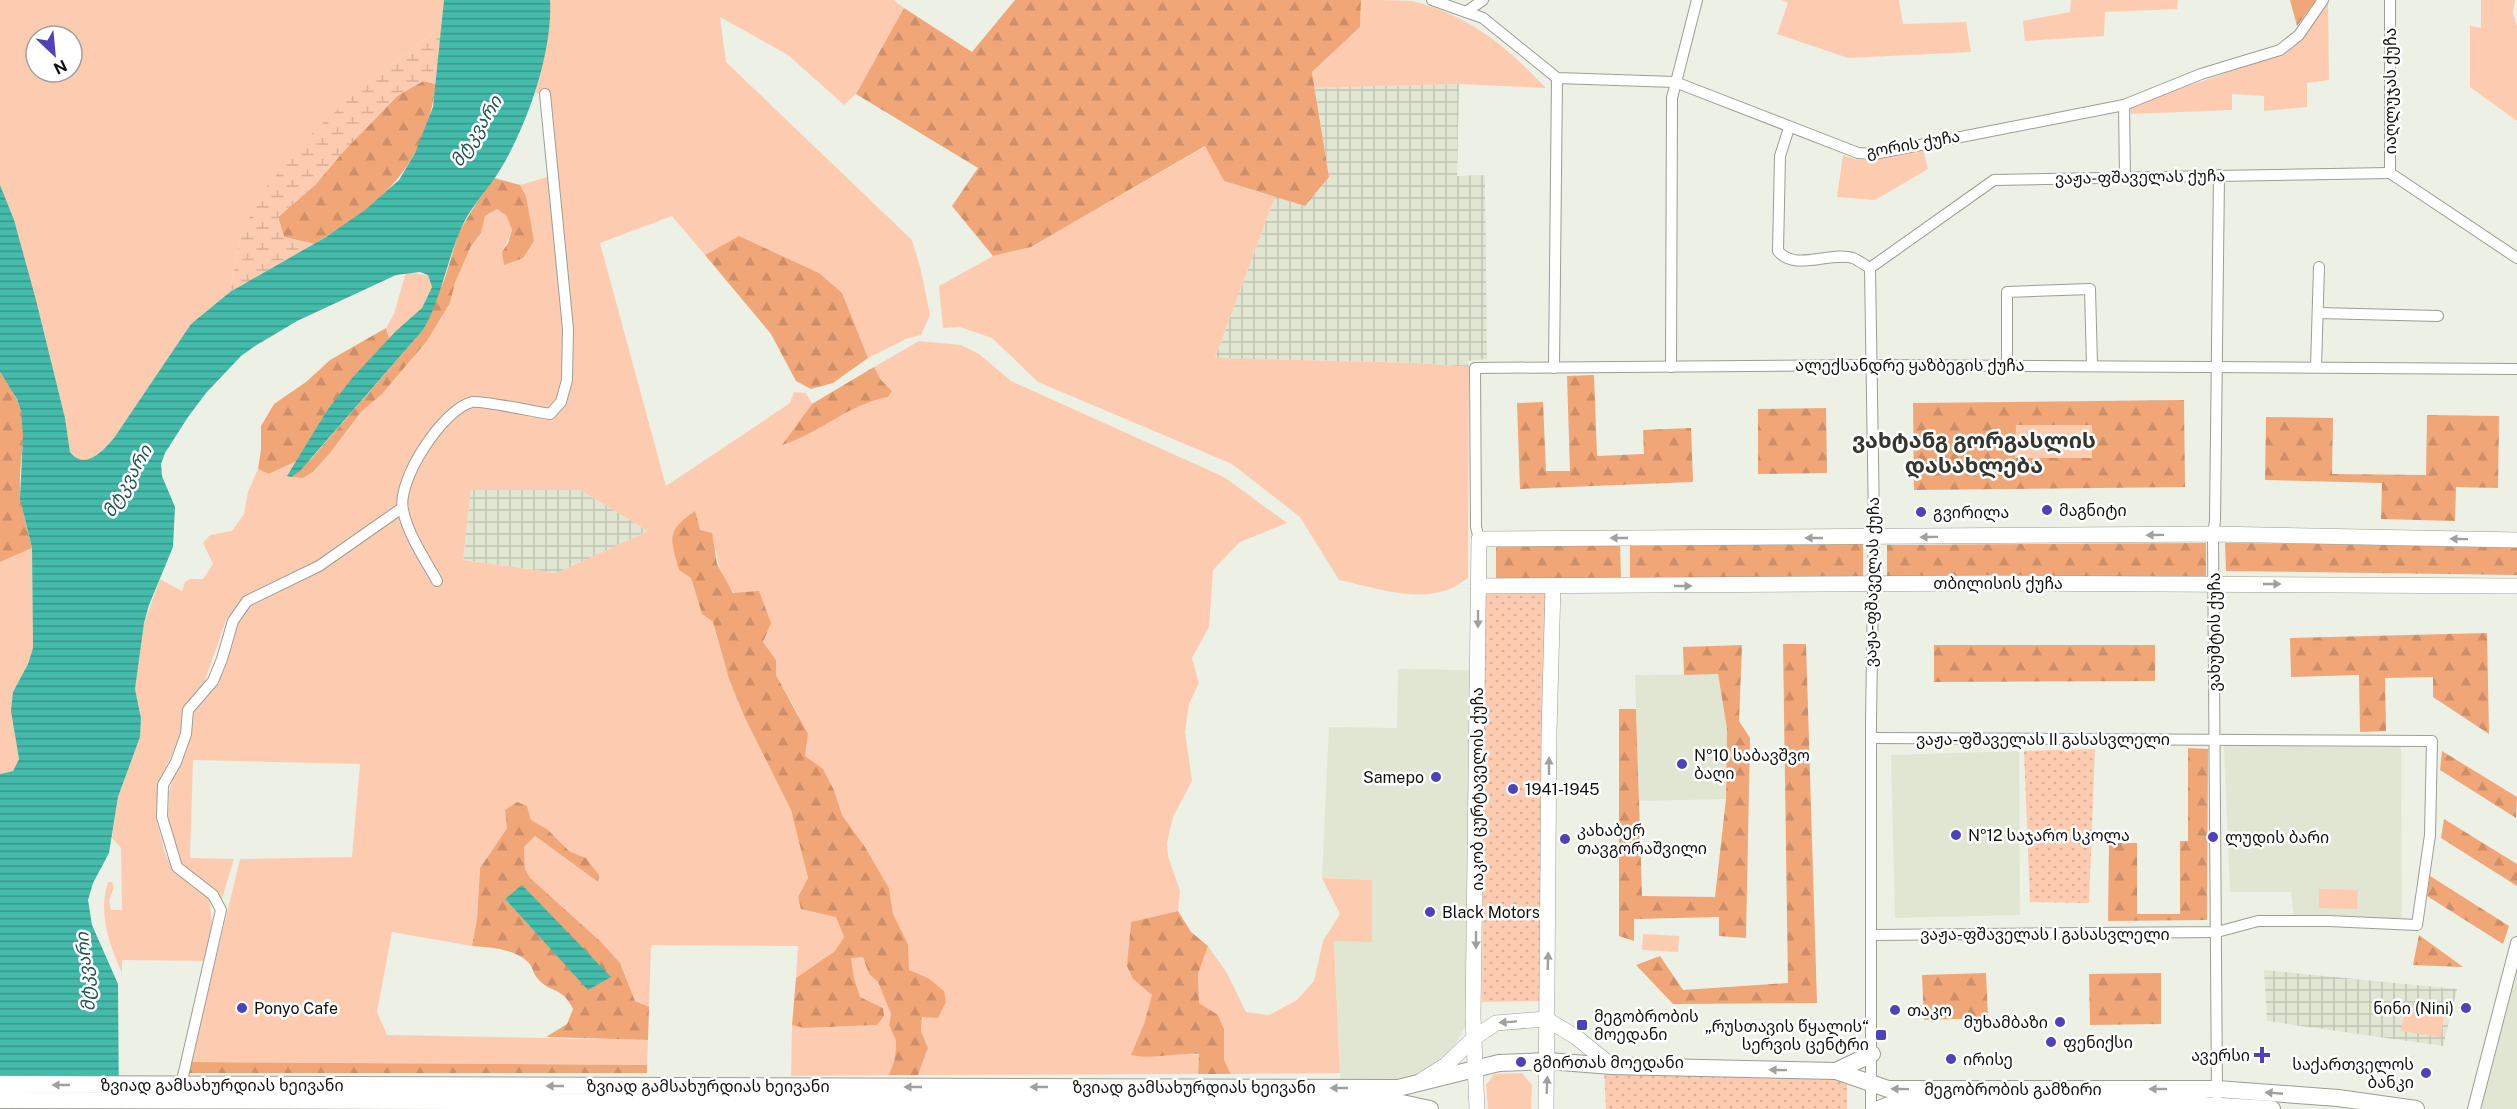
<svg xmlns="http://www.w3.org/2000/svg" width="2517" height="1109" viewBox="0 0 2517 1109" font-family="'Public Sans','Noto Sans Georgian',sans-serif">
  <defs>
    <pattern id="industrial-grid" width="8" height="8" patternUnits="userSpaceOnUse" patternTransform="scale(1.5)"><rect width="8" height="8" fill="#e1e6d3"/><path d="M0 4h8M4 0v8" fill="none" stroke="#c0c4b4"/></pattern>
    <pattern id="forest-firs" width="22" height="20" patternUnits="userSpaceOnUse" patternTransform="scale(1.5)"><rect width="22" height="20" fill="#f1a678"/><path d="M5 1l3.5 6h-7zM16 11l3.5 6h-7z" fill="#ce8e67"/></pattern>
    <pattern id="wetland-marsh" width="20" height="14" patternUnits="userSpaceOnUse" patternTransform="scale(1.5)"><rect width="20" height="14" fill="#fdccb0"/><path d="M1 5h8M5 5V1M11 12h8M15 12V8" fill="none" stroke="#d8ae96"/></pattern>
    <pattern id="park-dots" width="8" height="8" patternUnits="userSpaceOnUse" patternTransform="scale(1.5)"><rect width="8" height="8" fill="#fdccb0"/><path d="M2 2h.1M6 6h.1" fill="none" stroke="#d8ae96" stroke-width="1.8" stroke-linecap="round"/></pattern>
    <pattern id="water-rules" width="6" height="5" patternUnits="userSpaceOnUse" patternTransform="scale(1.5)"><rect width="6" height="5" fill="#44bbab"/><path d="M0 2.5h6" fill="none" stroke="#37978a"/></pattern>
  </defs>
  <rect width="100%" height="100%" fill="#edf0e5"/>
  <g fill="#e1e6d3">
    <polygon points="1398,669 1469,670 1467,1023 1454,1047 1427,1070 1391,1084 1341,1087 1334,940 1372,880 1322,878 1329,727 1397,728"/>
    <polygon points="1718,674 1727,729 1726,799 1639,801 1635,675"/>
    <polygon points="2224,746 2401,747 2402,918 2294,918 2291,892 2230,892"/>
    <polygon points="2019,751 2020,915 1895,918 1891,755"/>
    <polygon points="2517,968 2517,1109 2482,1109 2480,1102"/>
  </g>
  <g fill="url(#industrial-grid)">
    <polygon points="1459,84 1457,176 1485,175 1487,359 1467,361 1469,367 1417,363 1215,358 1275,197 1305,206 1329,177 1315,88"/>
    <polygon points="471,490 580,490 648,531 557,573 463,560"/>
    <polygon points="2264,970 2457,989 2443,1046 2267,1021"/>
  </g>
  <g fill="#fdccb0" fill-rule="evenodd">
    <path d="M0,0h444l-2,26 -78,60 -124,151 -10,55 -39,32 -77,114c-11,13 -29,33 -44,14l-5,-34 -29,-118 -36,-114zM36,36h36v36h-36z"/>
    <path d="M550,0h344l10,8 -48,86 -12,11 -56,-50 -68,-38 6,45 186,178 9,30 9,45 -9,20 -15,4 -38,19 -13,-29 -36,-56 -80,-37 -34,19 -33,-39 -72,27 66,243 124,-83 4,-11 12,1 6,11 -29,41 86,-45 19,-3 4,-6 -11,-11 -7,-13 45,-26 42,4 18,9 32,27 213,96 63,46 -47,19 -27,28 -4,57 -17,31 7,25 -10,21 -4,28 7,49 -19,36 -6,26 1,13 12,35 -2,20 -47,11 -2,18 4,39 20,16 -9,29 18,32 20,-3 17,2 -1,19 -280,1 10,-27 -7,-17 7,-53 -20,-8v-26l-15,-30 -4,-26 -24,-41 -23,-32 -8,-25 -11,-21 -18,-12 -7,-43 -22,-39v-15l-13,-18 8,-19c-29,-22 -51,-35 -55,-74l-25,29 11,36 11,8 16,57 15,37 47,94 17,68 -10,19 38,20 8,20 -9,14 -39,27 2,-32 -147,-1 -2,62 -14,-6 -15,-38 -90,-85 -5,-9 -1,-22 11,-11 63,46 -12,-24 -17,-7 -22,-22 -16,-9 -4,-14 -20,22 -27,40 -3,51 -5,27 -80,-14 -15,80 10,23 261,5 -1,25 -456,-3 49,-203 112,-2 8,-93 -167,-4 -3,98 44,1 -13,43 -16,-20 -26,-17 -11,-40 1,-33 24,-84 30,-36 22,-73 -18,19 -23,65 -18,25 -7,32 -21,44 -2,33 9,36 7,16 37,29 3,24 -7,39 -83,-1v13c-13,-28 -24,-61 -14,-91h4l2,5 -5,14 2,9h11l-1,-62 -9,-10 6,-41 22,-60 1,-19 -6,-29 2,-26 7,-40 16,-44 22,12 3,-9 5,-3h13l10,-15 -10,-21 7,-8 22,-4 12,-17 4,-22 10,-23 12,5 29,-14 -11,14 1,3 14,1 10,-6 17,-19 31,-41 21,-18 45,-53 23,-38 5,-20 16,-37 10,-13 4,-17 12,-7 9,6 6,15 -10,22 27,-36 -3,-20 -6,-11 34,-10 -9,-80 -10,-2 11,-47zM580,490l68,41 -91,42 -94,-13 8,-70z"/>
    <path d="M1361,0c15,0 35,0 51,1 57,14 94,45 134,87l-87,-4 -144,4 -3,-16 48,-45z"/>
    <polygon points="1782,0 1899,0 1903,24 1966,22 1971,52 1848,58 1777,34 1788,3"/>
    <polygon points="2071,0 2178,0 2177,9 2105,12 2104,36 2025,41 2023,21 2070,12"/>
    <path d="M2328,0l1,80 -22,3v24l-43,4v-15l-32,-2v16l-101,4 -1,-8 154,-53c29,-19 26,-30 44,-53z"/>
    <polygon points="2481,0 2515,0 2513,13 2517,26 2517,121 2470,87 2470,26 2481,28"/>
    <path d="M1206,146l18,35 51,16 -60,161 202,5 52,4 -1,211c-6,4 -14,10 -21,12 -34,12 -74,-3 -108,-10l-39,-63 -68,-53 -194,-82 -46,-44 -32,-11 -17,1 -4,-42 54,-30 38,-9z"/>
    <path d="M1923,149l5,20 -53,31 -38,-3 6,-42c23,12 56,-1 80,-6z"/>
    <polygon points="406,272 428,275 432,287 422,308 389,339 386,328 394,314"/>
    <rect x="2015" y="425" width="77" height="33"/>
    <polygon points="32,548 33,648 28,664 13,692 19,759 13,771 0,774 0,562"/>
    <polygon points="1322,878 1372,880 1372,942 1334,941 1340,1073 1231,1074 1224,1060 1224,1028 1218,1015 1199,1003 1198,974 1208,946 1227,973 1246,1012 1269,1015 1297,1000 1314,981 1323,941 1340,914"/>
    <polygon points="2319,889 2358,890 2357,909 2319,908"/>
    <polygon points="1643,934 1679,936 1678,952 1642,950"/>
    <polygon points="851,957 863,957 869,974 878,982 891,1014 889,1025 896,1041 895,1058 889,1075 791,1076 792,1025 804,1028 877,1025 883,1008 860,997 854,978"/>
    <polygon points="2406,1003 2445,1009 2441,1037 2401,1031"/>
    <polygon points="1522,1073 1532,1085 1531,1109 1488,1109 1486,1085 1494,1074"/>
  </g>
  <g fill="url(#forest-firs)" fill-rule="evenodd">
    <polygon points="1015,0 1361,0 1360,27 1312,72 1329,177 1305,206 1224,181 1205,146 1031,247 993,256 952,206 978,168 856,94 904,8 972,52"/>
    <polygon points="2290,0 2316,0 2297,26"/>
    <path d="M423,81l13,3c-11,82 -53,120 -122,160l-30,-7 -6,-20 37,-32 27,-32 55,-57z"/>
    <polygon points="494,178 520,185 526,196 534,241 523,258 504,265 502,252 508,243 512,230 506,215 497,209 485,216 481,233 471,246 455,283 450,303 427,341 382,394 361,412 330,453 313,472 303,478 291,477 312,458 423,330 445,278 459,232 477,202"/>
    <polygon points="739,236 819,273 842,293 868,358 833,383 811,389 796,381 771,334 705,255"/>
    <polygon points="386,328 389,339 328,409 299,460 269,474 258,469 261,450 261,426 274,404 306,382 330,360"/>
    <path d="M874,367l7,13 11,11 -4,6c-39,7 -68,36 -106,48l30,-41z"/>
    <path d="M0,372c5,9 13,18 17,28 13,25 2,56 3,84 0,22 7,43 12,64l-32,14z"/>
    <polygon points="1594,375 1597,456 1644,454 1643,430 1691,428 1693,482 1520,489 1517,403 1543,402 1546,471 1570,471 1567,376"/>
    <path d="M2184,400l1,87 -271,3 -1,-87zM2016,425h76v33h-77z"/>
    <polygon points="1826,408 1827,473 1758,474 1758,409"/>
    <polygon points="2427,415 2499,416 2498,488 2456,487 2455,521 2381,519 2382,483 2265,480 2266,417 2333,418 2332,474 2426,475"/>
    <path d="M695,511l5,19 12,3 5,31 16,29 26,-2 12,32 -8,19 13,18v15l32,59 -3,22 18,13 11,21 8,25 23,32 24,41 4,26 15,30 1,26 19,8 16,13 2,11 -8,16 -16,-1 -1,14 7,17 -10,27h-29l6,-17 1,-17 -7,-16 2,-11 -13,-32 -9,-8 -6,-17 -12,1 3,20 6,19 23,11 1,8 -7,9 -73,3 -12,-3 4,-47 39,-27 9,-14 -8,-20 -35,-8 -3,-12 10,-19 -17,-68 -47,-94 -15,-37 -16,-57 -11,-8 -11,-36 -12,-8c-9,-32 -13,-39 16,-59z"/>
    <polygon points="1620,543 1621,580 1496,582 1496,545"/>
    <polygon points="2206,543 2206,576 1887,577 1887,545"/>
    <polygon points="2225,543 2517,545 2517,575 2226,571"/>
    <polygon points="1863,544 1863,578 1630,579 1630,545"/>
    <polygon points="2487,633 2489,734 2433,697 2433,677 2385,678 2386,731 2360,732 2359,675 2291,677 2290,638"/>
    <polygon points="1783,644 1806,644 1817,1003 1673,1004 1636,965 1660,956 1683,990 1788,983"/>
    <polygon points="1742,645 1739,721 1750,738 1746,938 1719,936 1719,917 1634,919 1634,941 1619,936 1619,709 1636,709 1642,896 1715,897 1726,799 1727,729 1718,674 1684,675 1683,647"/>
    <polygon points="1934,645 2155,645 2155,681 1934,682"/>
    <polygon points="2188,748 2208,749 2207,920 2108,921 2109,843 2137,843 2137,914 2180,914 2180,841 2188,841"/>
    <polygon points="2442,751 2517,797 2516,818 2440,770"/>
    <path d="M517,802l10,4 4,14 16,9 22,22 17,7 13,17 -1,7 -63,-46 -11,11 1,22 5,9 71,64 19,21 15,38 14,6 -1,33 -102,-3 21,-13 6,-15c-12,-24 -22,-15 -35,-30 -4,-4 -5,-11 -9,-16 -16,-15 -36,-15 -57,-17l5,-27 3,-51 27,-40 -2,-18zM505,899l105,78 -22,12z"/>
    <polygon points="2444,819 2517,864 2517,886 2441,838"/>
    <polygon points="2430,876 2509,926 2503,944 2427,896"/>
    <path d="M1178,911l13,21 17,14 -10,28 1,29 19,12 6,14v31l7,14h-33l1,-20c-23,-2 -45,6 -68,1l13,-31 8,-29 -19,-16 -6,-13 4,-44z"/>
    <polygon points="2419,935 2463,967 2413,965"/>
    <polygon points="1986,973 1988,1018 1924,1020 1922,975"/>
    <polygon points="2161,973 2161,1024 2090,1025 2089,974"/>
    <polygon points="191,1062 647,1065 647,1073 189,1073"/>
  </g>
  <polygon fill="url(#wetland-marsh)" points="442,26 436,84 423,81 397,96 342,153 315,185 278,217 284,237 314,244 230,292 240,237 261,193 316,129 364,86"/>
  <g fill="url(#park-dots)">
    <polygon points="1485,593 1546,593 1545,1001 1482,1002"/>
    <polygon points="2095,749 2089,903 2030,902 2024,751"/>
    <polygon points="1604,1068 1847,1075 1847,1109 1606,1109"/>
  </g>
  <g fill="url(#water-rules)">
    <path d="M444,0h106c3,52 -23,126 -50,170 -13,21 -31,38 -40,61 -14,33 -19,68 -37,99l-123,141 -9,6 -4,-1 41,-67 25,-32 43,-46 26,-23 10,-21 -4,-12 -8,-3 -24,3 -99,46 -42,25 -14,10 -35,37 -18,24 -23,36 -4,11 1,12 13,31 -2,40 -24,58 -5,18 -9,66 6,29 -1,19 -22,60 -9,56 -16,30 -5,17 4,25 26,59 1,125h-119v-335l13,-3 6,-12 -8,-48 2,-19 15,-28 5,-16 -1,-100 -12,-49 3,-64 -2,-24 -4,-12 -17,-27v-187l14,35 22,80 29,118 5,34c15,19 33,-1 44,-14l77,-114 39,-32 96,-55 39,-27 34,-30 16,-27 18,-46z"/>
    <polygon points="522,885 611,977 588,990 505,899"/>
  </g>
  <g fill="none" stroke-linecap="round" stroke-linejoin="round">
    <defs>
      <g id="minor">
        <polyline points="1432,0 1483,18 1557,78 1675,82 1858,153 1874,154 2124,105 2201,74 2280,50 2299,35 2323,0"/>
        <polyline points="2390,0 2390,173 2517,258"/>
        <polyline points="1466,12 1483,0"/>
        <polyline points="2124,105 2125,177"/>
        <path d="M1789,128l-9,28 -2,95c17,21 53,0 75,7 5,2 12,7 17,10"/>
        <polyline points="2318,313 2438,316"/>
        <polyline points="2007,365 2007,292 2090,289 2092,365"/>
        <polyline points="1671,367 1672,98 1697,0"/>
        <polyline points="2316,367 2319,267"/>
        <polyline points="1554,368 1557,78"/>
        <polyline points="1479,539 1476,527 1475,368 1873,365 2517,369"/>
        <path d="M437,581c-12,-22 -29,-46 -34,-71 -7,-29 40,-101 69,-108 9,-2 64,10 78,12l11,-12 6,-22 1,-51 -23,-235"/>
        <polyline points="1871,738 2432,741 2430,835 2417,925 2328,921 2258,921 2217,932 1872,935"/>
        <polyline points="181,1085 221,910 213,895 177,867 162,817 163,785 176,762 186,734 188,710 213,681 222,659 233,621 247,601 319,566 402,508"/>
        <polyline points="2217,1095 2213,534 2215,521 2219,175"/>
        <polyline points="1871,1109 1871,721 1874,523 1870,268 1994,180 2390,173"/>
      </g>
      <polyline id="tertiary" points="2474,1109 2517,943"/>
      <g id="secondary">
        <polyline points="1478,586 1989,583 2517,586"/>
        <polyline points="1422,1080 1446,1065 1474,1038 1496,1023 1546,1019 1576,1037 1612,1066"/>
        <polyline points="1477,1109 1473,1017 1479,539 2213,534 2517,540"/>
        <polyline points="1546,1109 1549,732 1553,586"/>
      </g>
      <g id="primary">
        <polyline points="1836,1071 1872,1054"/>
        <polyline points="0,1084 1398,1088 1499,1063 1548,1061 1612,1066 1836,1071 1888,1089 2217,1089 2338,1098 2416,1109"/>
        <polyline points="0,1100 1402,1103 1430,1109"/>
        <polyline points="1879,1109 1889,1105 2203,1105 2272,1109"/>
      </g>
    </defs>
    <use href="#minor" stroke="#9c9e94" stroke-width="12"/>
    <use href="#tertiary" stroke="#9c9e94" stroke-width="14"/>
    <use href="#secondary" stroke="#9c9e94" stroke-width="16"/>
    <use href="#primary" stroke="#9c9e94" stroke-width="18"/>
    <use href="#minor" stroke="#fff" stroke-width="10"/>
    <use href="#tertiary" stroke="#fff" stroke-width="12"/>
    <use href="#secondary" stroke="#fff" stroke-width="15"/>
    <use href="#primary" stroke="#fff" stroke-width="16"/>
  </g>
  <defs><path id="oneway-solid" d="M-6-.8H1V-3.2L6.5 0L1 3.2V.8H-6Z" transform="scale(1.5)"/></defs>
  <g fill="#a0a09f">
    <use href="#oneway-solid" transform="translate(2155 535) rotate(179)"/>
    <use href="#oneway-solid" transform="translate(1929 537) rotate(179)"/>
    <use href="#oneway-solid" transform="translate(1619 538) rotate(180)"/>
    <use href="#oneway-solid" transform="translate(1814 538) rotate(180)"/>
    <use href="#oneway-solid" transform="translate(2459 539) rotate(-179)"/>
    <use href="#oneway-solid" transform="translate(2272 584)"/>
    <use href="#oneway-solid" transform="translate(1683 586)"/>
    <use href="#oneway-solid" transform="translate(1478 619) rotate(90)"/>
    <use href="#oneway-solid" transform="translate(1549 766) rotate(-90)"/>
    <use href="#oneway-solid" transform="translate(1476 940) rotate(90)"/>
    <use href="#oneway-solid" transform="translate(1548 961) rotate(-88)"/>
    <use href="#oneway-solid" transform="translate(1508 1022) rotate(176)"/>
    <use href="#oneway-solid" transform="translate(1778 1070) rotate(-179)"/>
    <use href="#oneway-solid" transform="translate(61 1085) rotate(-180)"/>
    <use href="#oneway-solid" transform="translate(1547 1085) rotate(-88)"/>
    <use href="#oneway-solid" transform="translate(555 1086) rotate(-180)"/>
    <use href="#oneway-solid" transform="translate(913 1087) rotate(-180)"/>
    <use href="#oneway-solid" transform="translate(1039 1087) rotate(-180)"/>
    <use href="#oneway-solid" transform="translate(1339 1088) rotate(-180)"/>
    <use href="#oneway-solid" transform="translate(1900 1089) rotate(-179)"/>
    <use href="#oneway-solid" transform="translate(2158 1089) rotate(180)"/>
    <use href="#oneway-solid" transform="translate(2274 1093) rotate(-175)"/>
  </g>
  <g fill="#4d42b9" stroke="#fff" stroke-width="2">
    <circle cx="2047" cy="510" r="6"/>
    <circle cx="1921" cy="512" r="6"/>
    <circle cx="1682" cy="764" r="6"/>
    <circle cx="1436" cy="777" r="6"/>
    <circle cx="1513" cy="789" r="6"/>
    <circle cx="1956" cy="835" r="6"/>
    <circle cx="2213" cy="837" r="6"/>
    <circle cx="1565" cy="839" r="6"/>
    <circle cx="1430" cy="912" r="6"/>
    <circle cx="242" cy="1008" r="6"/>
    <circle cx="2466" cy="1008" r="6"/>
    <circle cx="1895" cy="1010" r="6"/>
    <circle cx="2060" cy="1022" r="6"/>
    <rect x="1576" y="1019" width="12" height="12" rx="3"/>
    <rect x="1875" y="1029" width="12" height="12" rx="3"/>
    <circle cx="2051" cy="1042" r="6"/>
    <path d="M2259 1046h6v6h6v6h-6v6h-6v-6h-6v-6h6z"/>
    <circle cx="1951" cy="1059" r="6"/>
    <circle cx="1521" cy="1062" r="6"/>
    <circle cx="2426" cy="1073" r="6"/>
  </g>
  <g text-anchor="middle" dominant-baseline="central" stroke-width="5" stroke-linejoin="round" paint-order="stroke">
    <g font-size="16" fill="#11120f" stroke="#fff">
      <text transform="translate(2390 91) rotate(-90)">იაღლუჯას ქუჩა</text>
      <text transform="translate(1913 144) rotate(-10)">გორის ქუჩა</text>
      <text transform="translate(2140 177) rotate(-1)">ვაჟა-ფშაველას ქუჩა</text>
      <text x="1910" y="365">ალექსანდრე ყაზბეგის ქუჩა</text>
      <text transform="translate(1872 582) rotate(-89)">ვაჟა-ფშაველას ქუჩა</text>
      <text x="1998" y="583">თბილისის ქუჩა</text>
      <text transform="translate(2214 632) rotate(-90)">ვახუშტის ქუჩა</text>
      <text x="2043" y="739">ვაჟა-ფშაველას II გასასვლელი</text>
      <text transform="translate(1477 789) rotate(-90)">იაკობ ცურტაველის ქუჩა</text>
      <text x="2045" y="934">ვაჟა-ფშაველას I გასასვლელი</text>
      <text x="222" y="1085">ზვიად გამსახურდიას ხეივანი</text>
      <text x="708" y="1086">ზვიად გამსახურდიას ხეივანი</text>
      <text x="1194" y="1087">ზვიად გამსახურდიას ხეივანი</text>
      <text x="2013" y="1089">მეგობრობის გამზირი</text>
    </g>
    <g font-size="16" fill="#11120f" stroke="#fff" text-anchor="start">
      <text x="2059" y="510">მაგნიტი</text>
      <text x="1933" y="512">გვირილა</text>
      <text x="1694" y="755">№10 საბავშვო<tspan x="1694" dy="18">ბაღი</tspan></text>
      <text x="1424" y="777" text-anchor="end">Samepo</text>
      <text x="1525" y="789">1941-1945</text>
      <text x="1577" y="830">კახაბერ<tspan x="1577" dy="18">თავგორაშვილი</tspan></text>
      <text x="1968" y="835">№12 საჯარო სკოლა</text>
      <text x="2225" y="837">ლუდის ბარი</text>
      <text x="1442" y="912">Black Motors</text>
      <text x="254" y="1008">Ponyo Cafe</text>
      <text x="2454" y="1008" text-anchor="end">ნინი (Nini)</text>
      <text x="1907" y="1010">თაკო</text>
      <text x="1594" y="1016">მეგობრობის<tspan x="1594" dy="18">მოედანი</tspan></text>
      <text x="2048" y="1022" text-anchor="end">მუხამბაზი</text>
      <text x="1869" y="1026" text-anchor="end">„რუსთავის წყალის“<tspan x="1869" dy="18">სერვის ცენტრი</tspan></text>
      <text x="2063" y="1042">ფენიქსი</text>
      <text x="2250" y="1055" text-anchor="end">ავერსი</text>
      <text x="1963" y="1059">ირისე</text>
      <text x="1533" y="1062">გმირთას მოედანი</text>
      <text x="2414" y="1064" text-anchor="end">საქართველოს<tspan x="2414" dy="18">ბანკი</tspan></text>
    </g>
    <g font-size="18" font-style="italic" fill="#23554e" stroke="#fff">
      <text transform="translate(476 131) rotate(-58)">მტკვარი</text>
      <text transform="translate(127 481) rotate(-60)">მტკვარი</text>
      <text transform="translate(85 972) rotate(-95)">მტკვარი</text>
    </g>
    <g font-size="22" font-weight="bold" fill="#35372e" stroke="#fff">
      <text x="1974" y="440">ვახტანგ გორგასლის<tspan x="1974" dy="25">დასახლება</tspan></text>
    </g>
  </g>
  <g transform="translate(54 54) rotate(154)"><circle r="28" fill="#ffffff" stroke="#a0a09f" stroke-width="1.5"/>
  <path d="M0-4.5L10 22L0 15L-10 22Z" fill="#4d42b9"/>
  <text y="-9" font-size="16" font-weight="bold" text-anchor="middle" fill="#11120f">N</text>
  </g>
</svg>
